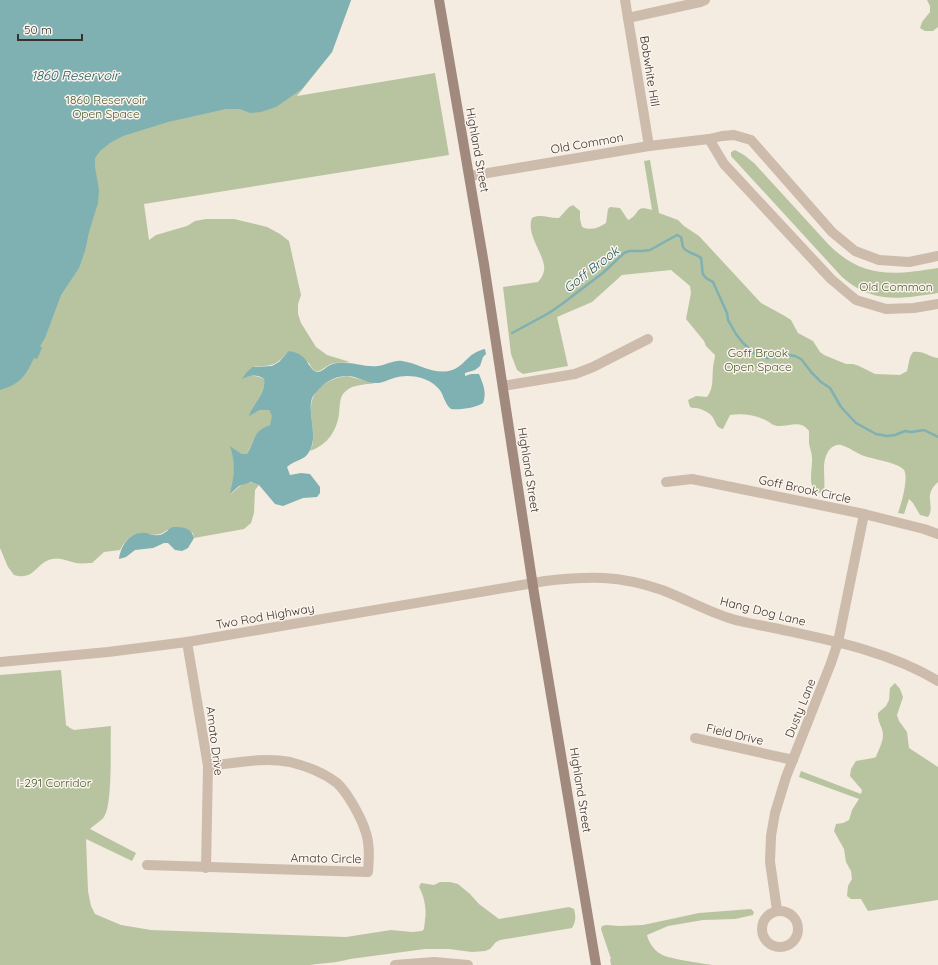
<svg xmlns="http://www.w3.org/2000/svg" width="938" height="965" viewBox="0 0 938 965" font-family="Quicksand,sans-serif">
  <rect width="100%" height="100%" fill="#f4ebe1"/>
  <g fill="#b8c4a0">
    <path d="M0,0h351l-19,52 -35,44 138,-23 14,82 -305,49 5,36 7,-5 31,-9 8,-5 11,-2h28l33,8 13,7 9,7 12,54 -3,9v10l3,9 15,24 11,8 23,7c-6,1 -13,0 -19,2 -10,4 -14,15 -22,-1l-24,-8c-11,13 -17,10 -33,12l-9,11c8,-3 13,-3 21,1 2,15 -10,23 -14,36l10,-5h9l4,6c-4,16 -8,10 -17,19 -2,3 -6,14 -9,19h-5l-11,-7c5,19 3,28 0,47 10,-9 15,-15 28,-9l-4,5 -1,23 -3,10 -7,6 -50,9 -1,-5 -26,-3c-16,14 -30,-11 -47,20l-16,2 -12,11c-5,0 -11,1 -16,0 -8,-2 -16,-6 -24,-4 -17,4 -17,22 -38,16l-6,-8 -8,-19z"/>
    <polygon points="927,0 938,0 938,27 933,31 925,31 920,28 922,22 930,12 930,6"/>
    <path d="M735,150l9,5 10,8 75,82c35,34 64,30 109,23v25c-38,6 -65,11 -96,-16l-111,-121v-4z"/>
    <path d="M650,160l9,53 19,7 6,6 15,10 62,67 22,12 8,5 7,13 15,8 7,11 4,3 22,9h7l6,2 16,8 25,1 7,-4 3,-14 3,-5c10,-2 16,5 25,6v124c-16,14 -2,23 -10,35l-8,-2 -7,-12 -4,-4 -5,15 -6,-1c3,-9 11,-35 6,-43 -5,-7 -31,-11 -40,-14 -8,-3 -15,-9 -23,-11 -4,-1 -8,1 -11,4 -10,12 -4,28 -6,42l-2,2c-17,0 -9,-25 -10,-35 0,-5 -2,-9 -3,-15 0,-4 0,-8 0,-12 -9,-12 -20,-4 -32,-5 -4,-1 -5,-2 -8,-4 -12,-7 -26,-9 -39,-7l-7,14c-8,-1 -7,-9 -12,-14 -3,-3 -11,-7 -15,-7 -2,0 -4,0 -6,-1l-2,-7 8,-4 11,1c7,-9 5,-19 6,-29 0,-4 2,-9 2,-13l-9,-9 -2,-5 -18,-22 5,-26 -1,-7 -19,-16 -49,5 -30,27 -35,15 11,49 -45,8 -6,-4 -6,-16 -8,-67 35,-5c3,-3 5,-7 6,-11 3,-14 -19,-36 -12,-53 9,-5 18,1 27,0l10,-11 4,-2 7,6v8l2,8c8,4 17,1 24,-4l2,-14 2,-2 10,1 8,12c13,-6 6,-16 24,-10l-8,-49z"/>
    <path d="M347,376l28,7c-9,2 -22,1 -29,8 -7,5 -6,15 -7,23 -2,17 -12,31 -29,37 1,-3 3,-6 3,-9 2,-19 -9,-38 6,-54 9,-8 17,-10 28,-12z"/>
    <path d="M61,670l5,55 4,3 4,2 37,-4c-1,18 2,78 -7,91 -3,4 -10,8 -14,12l46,24 -4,8 -46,-22 2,52 3,15 4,8 26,11 30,5 195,7 45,-7 21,2 10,-1 2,-2c0,-4 1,-5 1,-9 2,-11 -1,-24 -6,-33l2,-4 13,2 6,-3h10l8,2 12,10 9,10 20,15 70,-12 5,2c2,8 2,12 -2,19l-72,12 -4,2 -6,7 -5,2 -13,1 -23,-3h-24l-75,10c-13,4 -27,4 -40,6h-310v-290z"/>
    <path d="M895,683l5,6 3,8 -6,18 2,6 8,11 2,16 29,19v133l-70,11 -7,-12h-10l-4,-3 1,-10 4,-7 -1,-8 -5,-9 -2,-13 -10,-18 2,-7 7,-1 6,-3 3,-10 7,-11 -60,-22 2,-6 60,23 1,-4 -12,-14 1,-7 5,-8 17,-3 3,-1c2,-6 7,-15 7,-22 0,-8 -6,-13 -5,-22l8,-7 3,-6 1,-12z"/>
    <path d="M751,909l3,3 -1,3 -18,4 -32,1 -35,6 -21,9c1,6 7,15 12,18 7,6 43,10 53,12h-101l-1,-6h1l-10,-30 1,-3 4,-1 14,1 23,-1 56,-12z"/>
  </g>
  <g fill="#7fb0b2">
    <path d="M0,0h351l-19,52 -30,37 -26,18 -15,5 -11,1 -10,-4h-14l-58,13 -45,14 -13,7 -10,8 -5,7v9l4,23 -1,13 -9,29 -4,19 -6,17 -18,27 -16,43 -5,8 2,2 -5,11 -3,-1c-9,19 -14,26 -34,32z"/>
    <path d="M485,349l1,5 -3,3 -3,9 -5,4 -10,3v3l6,-2h8c4,10 8,18 4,29 -8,5 -22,7 -32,6 -7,-6 -7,-14 -12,-20 -11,-13 -33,-16 -48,-10 -6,2 -9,4 -15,4 -10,0 -19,-7 -29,-7 -9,0 -19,4 -25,10 -3,3 -8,8 -10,12 -5,17 7,38 -3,54 -5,9 -15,8 -22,15l3,8 11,-2 9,1 10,13v6l-3,4 -14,1 -20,8 -8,-2 -16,-19 -8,-3 -12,4 -9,8c4,-19 6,-29 0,-48l12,8h5c9,-15 5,-22 23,-29l2,-9 -3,-6h-9l-11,6c5,-14 17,-22 15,-37 -8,-5 -13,-4 -22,0l4,-6 6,-6 20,-1 7,-4 10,-11c5,1 10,2 14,6 4,3 8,14 14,15 6,0 10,-7 16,-8 17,-4 30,4 45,2 9,-1 15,-6 24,-5 16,2 33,15 50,9 13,-4 15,-17 33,-21z"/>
    <path d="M173,527c9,0 18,0 21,11l-6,10 -6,3 -7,-1 -7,-7h-4l-11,5 -18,2 -9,7 -7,2c2,-14 11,-28 27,-26 4,1 8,3 13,2 5,0 9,-6 14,-8z"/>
  </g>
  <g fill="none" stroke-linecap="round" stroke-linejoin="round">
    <path stroke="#7fb0b2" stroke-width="2.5" d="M512,333l37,-20 13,-9 42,-32 20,-19 5,-2h13l8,-1 27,-15 4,2c1,3 1,7 2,10 4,7 13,6 18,11 3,13 -3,17 12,24l14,31 1,7 8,14 7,9 11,10 7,4 8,1 19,-3 7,1 6,3 11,14 9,9 9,6 11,19 15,16 20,11 11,2 8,-1 10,-4 6,1 13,-2 14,7"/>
    <g stroke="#cdbbac" stroke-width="10">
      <polyline points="625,0 649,146"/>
      <polyline points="628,18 700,2 705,0"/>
      <polyline points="709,139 724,164 831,279 856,300 886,309 914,308 938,304"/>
      <polyline points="470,176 649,146 709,139 722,136 734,135 751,140 832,232 855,251 879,260 909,262 938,256"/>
      <polyline points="503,386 575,374 593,367 648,339"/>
      <polyline points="666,482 692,479 864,514 924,529 938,534"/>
      <polyline points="187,642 208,766 206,868"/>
      <polyline points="695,738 793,760"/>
      <path d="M147,865l221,7c1,-14 2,-29 -3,-42 -4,-13 -18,-38 -28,-47 -13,-10 -31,-17 -47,-21 -27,-5 -55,1 -82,4"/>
      <polyline points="777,910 770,862 771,836 775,813 786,777 831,663 838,642 864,514"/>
      <circle cx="780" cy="929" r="18"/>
      <polyline points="395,965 434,962 468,965"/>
    </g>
    <path stroke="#cdbbac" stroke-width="10" d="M0,662l108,-10 79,-10 358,-61c44,-5 74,-6 117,9 24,9 46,22 70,29 14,4 28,6 42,9 55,12 115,23 164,53"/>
    <polyline stroke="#a18a7d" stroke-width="10" points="439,0 484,264 534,593 596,965"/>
  </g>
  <g text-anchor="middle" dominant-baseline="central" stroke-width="3" stroke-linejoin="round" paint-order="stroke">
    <g font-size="12" fill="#3b302b" stroke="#fbf5ee">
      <text transform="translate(650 71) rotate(81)">Bobwhite Hill</text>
      <text transform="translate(587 143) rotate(-10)">Old Common</text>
      <text transform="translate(478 150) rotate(80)">Highland Street</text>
      <text transform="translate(529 470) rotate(81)">Highland Street</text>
      <text transform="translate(805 489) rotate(12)">Goff Brook Circle</text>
      <text transform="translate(763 611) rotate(14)">Hang Dog Lane</text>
      <text transform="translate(265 616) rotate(-10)">Two Rod Highway</text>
      <text transform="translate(800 708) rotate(-68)">Dusty Lane</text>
      <text transform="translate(735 734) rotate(13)">Field Drive</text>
      <text transform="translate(215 741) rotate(83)">Amato Drive</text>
      <text transform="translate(581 790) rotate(81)">Highland Street</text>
      <text transform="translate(326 858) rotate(1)">Amato Circle</text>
    </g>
    <g font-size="12" fill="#4a5a2e" stroke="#fbf5ee">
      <text x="106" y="99">1860 Reservoir<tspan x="106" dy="14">Open Space</tspan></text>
      <text x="896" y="286">Old Common</text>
      <text x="758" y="352">Goff Brook<tspan x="758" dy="14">Open Space</tspan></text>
      <text x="54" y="782">I-291 Corridor</text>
    </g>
    <g font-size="13" font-style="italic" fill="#1f5a5e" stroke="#fbf5ee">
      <text x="75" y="75">1860 Reservoir</text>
      <text transform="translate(591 269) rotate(-38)">Goff Brook</text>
    </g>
  </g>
  <path d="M18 34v6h64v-6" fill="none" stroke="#3b302b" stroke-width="2"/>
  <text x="24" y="34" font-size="12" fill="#3b302b" stroke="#fbf5ee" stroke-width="3" paint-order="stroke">50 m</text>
</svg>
